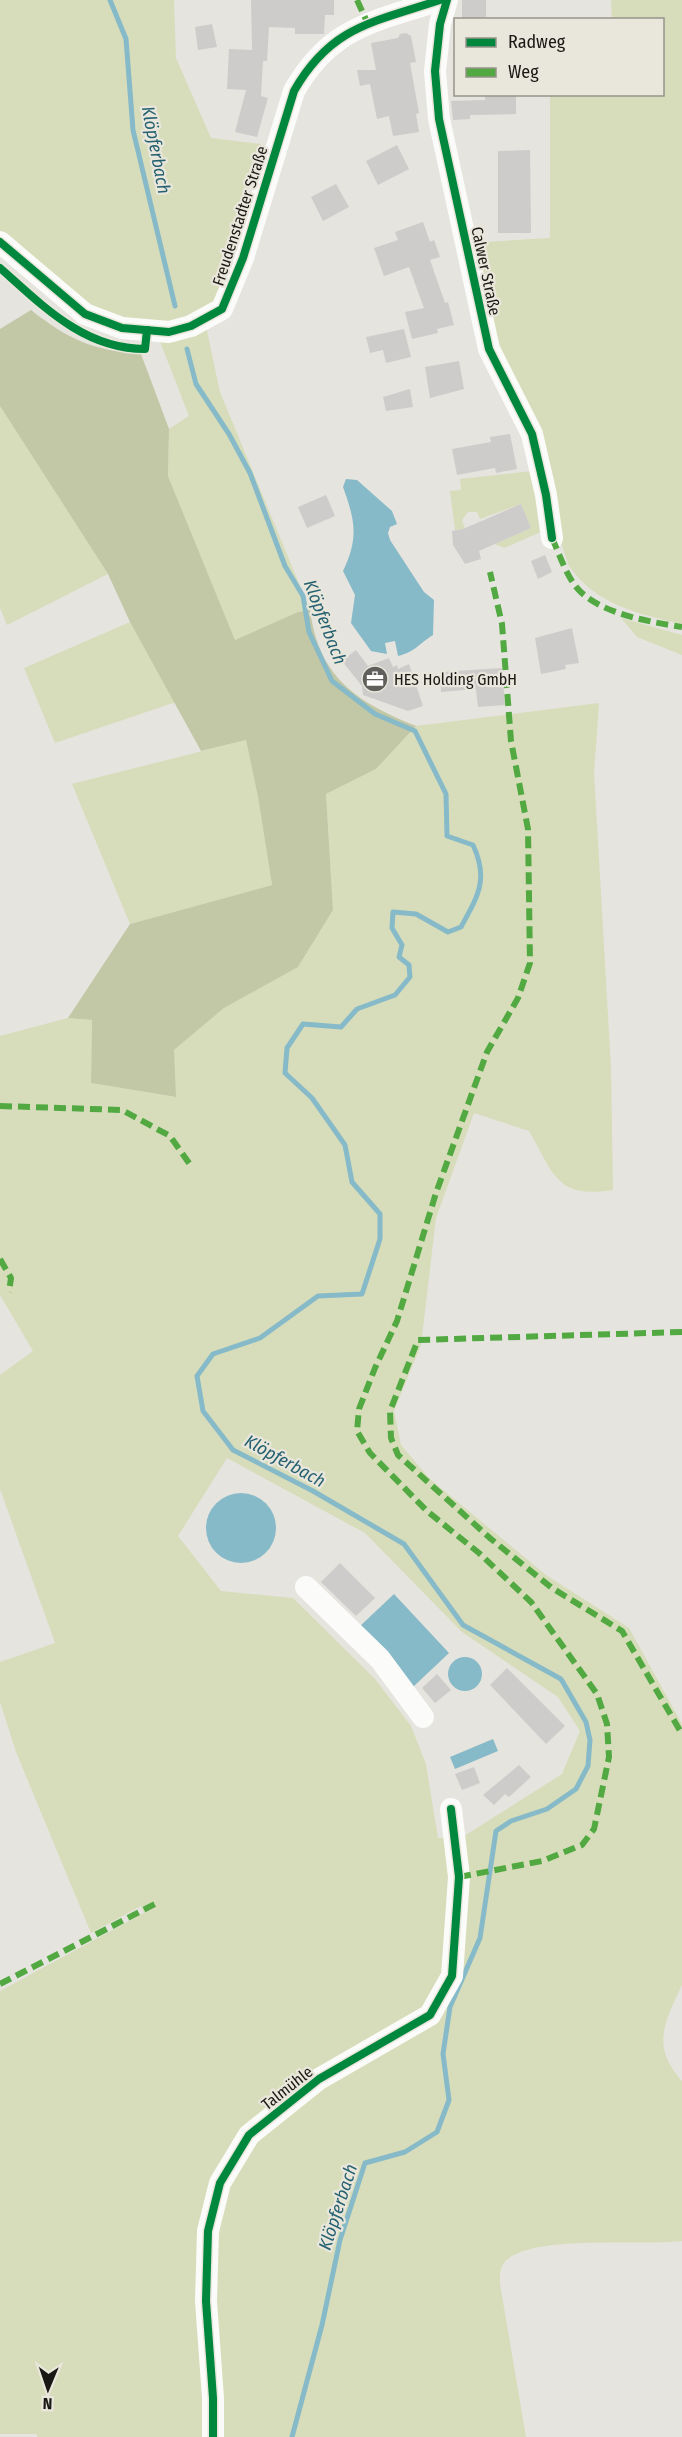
<svg xmlns="http://www.w3.org/2000/svg" width="682" height="2437" viewBox="0 0 682 2437" font-family="'Fira Sans Condensed',sans-serif">
  <rect width="100%" height="100%" fill="#e6e4de"/>
  <g fill="#d7ddba">
    <polygon points="0,0 174,0 176,58 211,138 261,144 207,331 220,392 310,610 298,612 235,640 168,476 169,429 189,416 152,321 123,319 90,306 0,232"/>
    <path d="M611,0h71v624c-43,-10 -86,-19 -113,-58l-75,-219 -25,-104 81,-5v-142l112,-2v-74l-50,-1z"/>
    <polygon points="0,406 108,574 7,625 0,608"/>
    <polygon points="532,471 543,531 504,548 495,544 531,528 521,504 480,519 477,512 468,512 462,520 465,529 455,530 450,491 461,490 460,479"/>
    <polygon points="621,618 682,635 682,655 637,637"/>
    <polygon points="130,622 176,702 55,743 24,668"/>
    <path d="M599,703l-5,70 17,294 2,123c-57,9 -59,-16 -84,-59l-55,-18 -38,105 -15,127 -27,66 7,34 29,34 116,96 83,53 53,96v261c-18,38 -31,62 0,96v160c-40,5 -146,-6 -174,18 -9,6 -8,16 -8,25l26,153h-308l-7,-142 3,-63 12,-48 27,-47 72,-54 101,-65 9,4 11,-27 11,-17 8,-97 -4,-43 101,-64 18,-43 -22,-34 -96,-65 -97,-99 -138,-75 -49,78 43,55 72,7 82,81 36,47 15,38 12,74h13c5,52 5,122 -23,168 -5,9 -35,22 -46,29 -57,33 -143,80 -168,145 -31,81 -6,173 -5,257h-172v-3h-37v-443l144,-78 -3,-7 -50,27 -75,-181 -16,-50v-40l55,-19 -55,-154v-114l33,-24 -33,-56v-259l68,-18 24,2 -1,63 84,14 -1,-47 50,-42 74,-41 35,-57 -7,-116 50,-25 40,-43z"/>
    <polygon points="246,740 258,797 272,885 130,924 72,784"/>
  </g>
  <path fill="#c2c7a5" d="M31,310c38,30 61,40 110,44l28,75 -1,47 67,164 63,-28 12,-2c9,68 47,92 106,116l-40,43 -50,25 7,116 -35,57 -74,41 -50,42 2,47 -85,-14 1,-63 -24,-2 62,-94 142,-39 -14,-88 -12,-57 -45,11 -71,-129 -22,-48 -108,-168v-77z"/>
  <g fill="#87bac8">
    <path d="M346,479l11,1 35,31 5,13 -7,3 -2,6 2,7 34,52 10,8 -1,35c-13,8 -18,17 -35,21l-3,-15 -10,2 2,11 -16,-3 -20,-28 4,-28 -12,-24c16,-33 12,-51 0,-84z"/>
    <circle cx="241" cy="1528" r="35"/>
    <polygon points="394,1594 449,1653 413,1687 358,1628"/>
    <circle cx="465" cy="1674" r="17"/>
    <polygon points="493,1739 498,1751 455,1769 450,1757"/>
  </g>
  <g fill="none" stroke-linecap="round" stroke-linejoin="round">
    <g stroke="#87bac8" stroke-width="5">
      <polyline points="110,0 126,39 133,130 175,306"/>
      <path d="M187,349l9,35 33,50 21,39 35,93 18,30 6,36 23,49 43,33 40,17 31,63 1,42 26,9c16,34 5,51 -12,82l-13,5 -32,-18 -23,-2 -1,16 10,17 -3,12 10,8 1,12 -15,18 -38,14 -16,18 -38,-3 -16,24 -2,25 27,25 33,47 7,37 28,32v25l-18,55 -44,2 -58,42 -47,16 -16,22 6,35 30,39 80,41 91,53 59,81 98,54 25,43 4,18 -2,26 -12,23 -29,20 -36,12 -15,10 -16,107 -30,69 -7,47 6,46 -12,32 -32,20 -40,11 -25,77 -18,85 -30,112"/>
    </g>
  </g>
  <g fill="#cecccb">
    <polygon points="251,0 334,0 334,15 325,15 324,34 295,34 295,28 269,27 267,61 263,61 261,96 268,98 257,137 235,132 246,90 227,89 229,49 252,50"/>
    <polygon points="462,0 486,0 486,17 462,20"/>
    <polygon points="212,24 217,47 198,50 195,27"/>
    <polygon points="406,33 411,36 416,62 410,63 419,113 416,114 419,132 393,136 389,116 377,119 370,84 360,86 357,70 376,70 371,43 398,38 400,34"/>
    <polygon points="485,94 516,94 516,114 470,115 470,119 453,120 451,101 485,100"/>
    <polygon points="397,145 409,169 378,185 366,161"/>
    <polygon points="530,150 531,233 498,233 498,151"/>
    <polygon points="336,184 349,207 323,221 311,197"/>
    <polygon points="423,222 430,242 434,240 440,257 430,260 445,303 448,302 454,325 437,329 438,333 412,339 405,312 424,308 409,267 384,276 374,248 398,240 395,232"/>
    <polygon points="404,329 411,357 386,363 383,350 370,353 366,337"/>
    <polygon points="459,361 464,389 430,398 425,367"/>
    <polygon points="410,389 413,407 386,411 383,397"/>
    <polygon points="510,434 517,469 496,473 495,468 457,475 452,449 491,442 490,437"/>
    <polygon points="326,495 335,516 307,528 298,507"/>
    <polygon points="521,504 531,528 479,551 481,559 465,564 453,545 452,531 463,529"/>
    <polygon points="545,555 552,572 538,579 531,561"/>
    <polygon points="572,628 579,663 565,665 566,669 541,674 535,638"/>
    <polygon points="356,650 368,666 389,658 393,667 397,665 398,669 409,664 423,706 408,711 363,695 362,686 342,661"/>
    <polygon points="502,668 505,705 478,707 476,689 441,692 440,672"/>
    <polygon points="340,1563 375,1598 356,1616 321,1582"/>
    <polygon points="507,1668 565,1726 546,1744 490,1685"/>
    <polygon points="437,1674 451,1690 435,1703 422,1688"/>
    <polygon points="519,1765 531,1777 509,1797 505,1794 494,1805 483,1795"/>
    <polygon points="474,1767 480,1783 462,1790 455,1774"/>
  </g>
  <g fill="none" stroke-linecap="round" stroke-linejoin="round">
    <g stroke="#fbfbfa" stroke-width="22">
      <polyline points="447,0 440,24 435,71 439,119 489,349 532,434 546,495 552,538"/>
      <path d="M0,242l85,72 37,14 47,4 22,-6 31,-17 21,-51 51,-167c37,-65 80,-69 146,-91"/>
      <polyline points="306,1587 380,1659 423,1717"/>
      <polyline points="213,2437 213,2398 206,2301 208,2231 220,2183 249,2135 319,2079 430,2015 452,1976 459,1877 451,1809"/>
    </g>
    <g stroke="#52a942" stroke-width="6" stroke-dasharray="12 6" stroke-linecap="butt">
      <polyline points="357,0 368,24"/>
      <path d="M552,538c7,15 14,37 25,50 22,26 74,34 105,39"/>
      <polyline points="0,1106 122,1110 170,1136 191,1166"/>
      <polyline points="0,1259 11,1278 9,1292"/>
      <polyline points="682,1332 418,1340 390,1411 391,1438 398,1455 491,1539 552,1588 622,1631 682,1734"/>
      <polyline points="459,1877 542,1861 582,1845 594,1829 609,1757 607,1724 597,1694 531,1602 479,1553 427,1511 370,1453 357,1431 359,1409 375,1368 397,1321 436,1193 487,1052 518,998 530,963 528,829 511,741 502,624 490,572"/>
      <polyline points="0,1984 155,1904"/>
    </g>
    <defs>
      <g id="cycleway">
        <polyline points="447,0 440,24 435,71 439,119 489,349 532,434 546,495 552,538"/>
        <path d="M0,242l85,72 37,14 47,4 22,-6 31,-17 21,-51 51,-167c37,-65 80,-69 146,-91"/>
        <path d="M0,268c43,38 84,81 145,81l2,-19"/>
        <polyline points="213,2437 213,2398 206,2301 208,2231 220,2183 249,2135 319,2079 430,2015 452,1976 459,1877 451,1809"/>
      </g>
    </defs>
    <use href="#cycleway" stroke="#e9e6db" stroke-width="11"/>
    <use href="#cycleway" stroke="#00873e" stroke-width="8"/>
  </g>
  <defs>
    <symbol id="office-disc" viewBox="-11 -11 22 22"><circle r="9.5" fill="#615f5b" stroke="#e9e6db"/><path d="M-6-3h4V-5.5h4V-3h4V5H-6ZM-1-4.5V-3h2v-1.5ZM-6 0V1H6V0Z" fill="#fff"/></symbol>
  </defs>
  <g fill-rule="evenodd">
    <use href="#office-disc" x="360" y="664" width="30" height="30"/>
  </g>
  <g text-anchor="middle" dominant-baseline="central" stroke-width="4.5" stroke-linejoin="round" paint-order="stroke">
    <g font-size="16" fill="#191814" stroke="#e9e6db">
      <text transform="translate(240 216) rotate(-72)">Freudenstadter Straße</text>
      <text transform="translate(486 271) rotate(78)">Calwer Straße</text>
      <text transform="translate(287 2088) rotate(-38)">Talmühle</text>
    </g>
    <g font-size="16" fill="#191814" stroke="#e9e6db" text-anchor="start">
      <text x="394" y="679">HES Holding GmbH</text>
    </g>
    <g font-size="18" font-style="italic" fill="#256171" stroke="#e9e6db">
      <text transform="translate(156 150) rotate(79)">Klöpferbach</text>
      <text transform="translate(325 622) rotate(69)">Klöpferbach</text>
      <text transform="translate(285 1461) rotate(29)">Klöpferbach</text>
      <text transform="translate(338 2207) rotate(-72)">Klöpferbach</text>
    </g>
  </g>
  <rect x="454" y="18" width="210" height="78" fill="#e9e6db" stroke="#96948b" stroke-width="1.5"/>
  <rect x="466" y="38" width="30" height="9" fill="#00873e" stroke="#96948b" stroke-width="1.5"/>
  <text x="508" y="48" font-size="18" fill="#191814">Radweg</text>
  <rect x="466" y="68" width="30" height="9" fill="#52a942" stroke="#96948b" stroke-width="1.5"/>
  <text x="508" y="78" font-size="18" fill="#191814">Weg</text>
  <g transform="translate(48 2389) rotate(182)" stroke="#e9e6db" stroke-width="4.5" paint-order="stroke">
  <path d="M0-4.5L10 22L0 15L-10 22Z" fill="#191814"/>
  <text y="-9" font-size="16" font-weight="bold" text-anchor="middle" fill="#191814">N</text>
  </g>
</svg>
